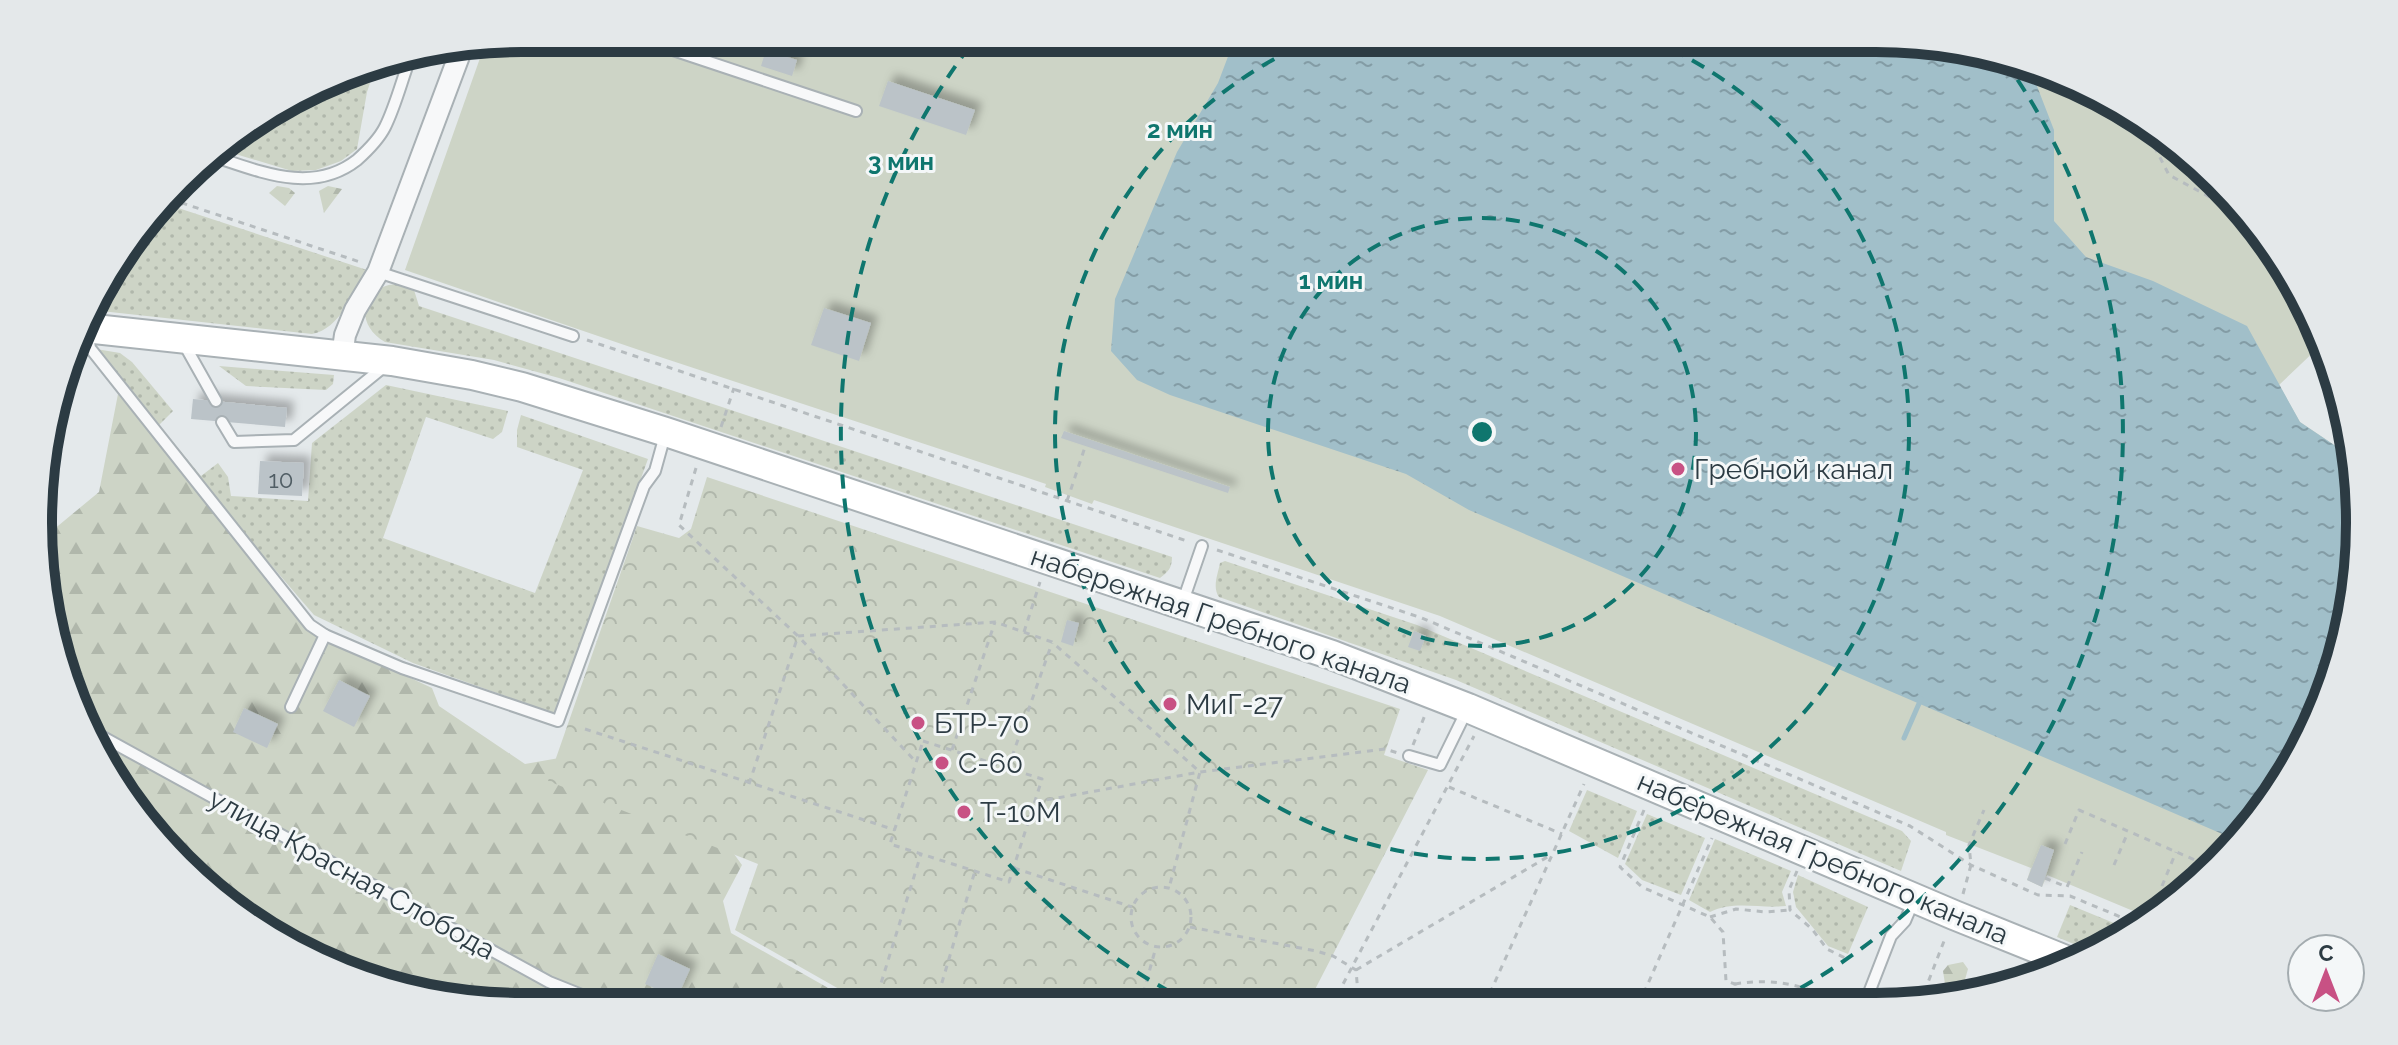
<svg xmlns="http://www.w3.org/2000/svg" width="2398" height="1045" viewBox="0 0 2398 1045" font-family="Raleway,sans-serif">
  <defs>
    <pattern id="grass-dots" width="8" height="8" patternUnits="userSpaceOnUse" patternTransform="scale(2)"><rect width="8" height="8" fill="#cdd4c6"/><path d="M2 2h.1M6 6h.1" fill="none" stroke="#b0b7ab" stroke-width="1.8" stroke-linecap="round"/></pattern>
    <pattern id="forest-firs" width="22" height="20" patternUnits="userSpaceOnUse" patternTransform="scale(2)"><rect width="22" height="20" fill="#cdd4c6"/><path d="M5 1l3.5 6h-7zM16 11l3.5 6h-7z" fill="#b0b7ab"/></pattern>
    <pattern id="park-crowns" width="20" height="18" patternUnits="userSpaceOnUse" patternTransform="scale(2)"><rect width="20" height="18" fill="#cdd4c6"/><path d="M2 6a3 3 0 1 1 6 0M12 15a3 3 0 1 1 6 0" fill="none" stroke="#b0b7ab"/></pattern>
    <pattern id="water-ripples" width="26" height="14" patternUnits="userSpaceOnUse" patternTransform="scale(2)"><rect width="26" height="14" fill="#a1bfc9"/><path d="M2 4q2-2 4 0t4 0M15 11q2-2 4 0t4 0" fill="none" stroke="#839ca5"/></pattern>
    <filter id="shadow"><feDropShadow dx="7" dy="-7" stdDeviation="4" flood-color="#0004"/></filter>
  </defs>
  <rect width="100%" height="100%" fill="#e4e9eb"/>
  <g fill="url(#grass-dots)">
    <polygon points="377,62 367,92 357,149 341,161 316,170 292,171 219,149 366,64"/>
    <path d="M166,204l201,66c-13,22 -27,59 -55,64l-220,-24 11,-29z"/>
    <path d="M396,284l18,6 5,16 753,251c0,11 -4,15 -12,21l-601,-200 -65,-18 -109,-18c-31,-18 -25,-55 11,-58z"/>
    <polygon points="96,349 120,353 132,362 173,411 159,425 201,476 218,463 228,477 231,496 308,501 312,443 386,385 508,411 502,432 493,439 426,417 383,538 535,593 583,470 517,447 517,430 521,415 648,459 555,714 413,663 314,615 233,521"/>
    <polygon points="219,366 334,375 333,384 326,390 246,386"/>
    <path d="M1225,561l192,64 485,206 9,10 -10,30 -445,-191 -237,-83c-7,-10 -1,-23 1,-34z"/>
    <polygon points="1587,790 1637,811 1618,858 1569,831"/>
    <polygon points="1647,814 1705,838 1681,895 1642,880 1625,864"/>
    <path d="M1715,839l76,32 -9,21 4,14c-26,3 -52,-6 -76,6l-21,-12z"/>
    <polygon points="1798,875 1868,907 1848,954 1828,946 1796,907 1793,892"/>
    <polygon points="2070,905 2131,930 2093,952 2057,937"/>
  </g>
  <g fill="url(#forest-firs)">
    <polygon points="277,186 289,188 295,193 285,206 269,193"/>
    <polygon points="328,186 342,189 324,213 319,191"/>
    <polygon points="118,394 312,632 432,688 439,706 525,764 582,754 711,822 742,865 723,901 731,933 860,1006 523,1007 366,981 203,887 103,764 47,617 47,535 99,492"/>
    <polygon points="1963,962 1968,969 1960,997 1938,1003 1945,984 1943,971 1948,965"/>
  </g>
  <polygon fill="url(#park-crowns)" points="707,477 1400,709 1384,755 1428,770 1307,1005 869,1006 735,930 758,864 548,781 637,526 679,538 691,529"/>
  <polygon fill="#cdd4c6" points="522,38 1876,38 2032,64 2195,159 2310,309 2320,346 2279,385 2300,422 2349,455 2359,491 2334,679 2278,792 2171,907 2150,918 2047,875 2042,887 2027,880 2031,868 1946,835 1946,832 1440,616 1094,500 1092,504 1045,487 1046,484 642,351 405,270 485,44"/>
  <polygon fill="url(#water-ripples)" points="1235,38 1876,38 2028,63 2054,130 2054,221 2086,257 2153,281 2247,326 2300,422 2349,455 2359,491 2334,679 2278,792 2234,839 1469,510 1406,474 1170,395 1137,380 1111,351 1115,299 1177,152 1218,83"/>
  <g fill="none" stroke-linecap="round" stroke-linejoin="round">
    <polyline stroke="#a1bfc9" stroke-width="5" points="1904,738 1921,699"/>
  </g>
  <g fill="#bbc3c8" filter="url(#shadow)">
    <polygon points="1350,38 1382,38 1379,48"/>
    <polygon points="766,50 797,60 792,76 761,66"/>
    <polygon points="888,81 975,110 966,135 879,106"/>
    <polygon points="824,308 871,323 859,361 811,345"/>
    <polygon points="193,399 287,408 285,427 191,419"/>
    <polygon points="1064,431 1230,487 1228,493 1061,438"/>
    <polygon points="260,461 304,463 302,496 258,494"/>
    <polygon points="1067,620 1079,623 1073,646 1061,642"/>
    <polygon points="1414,631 1426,636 1420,651 1408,647"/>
    <polygon points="339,680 370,696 354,727 323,711"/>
    <polygon points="244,708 278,724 267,748 233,732"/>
    <polygon points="2041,845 2054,850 2042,887 2027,880"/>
    <polygon points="658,954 690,969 677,998 645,984"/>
  </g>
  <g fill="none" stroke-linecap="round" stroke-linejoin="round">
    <defs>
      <g id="lane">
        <polyline points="637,38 856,111"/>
        <path d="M209,155c48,15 102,41 148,5 10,-9 22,-21 28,-33 11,-22 17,-48 26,-71"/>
        <polyline points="378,272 573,336"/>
        <polyline points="87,330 90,348 310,625 325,635 291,707"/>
        <polyline points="184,344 216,401"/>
        <polyline points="222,422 234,442 294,440 386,365"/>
        <polyline points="1182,604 1202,546"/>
        <polyline points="325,635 402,668 558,721 644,486 655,471 665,435"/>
        <polyline points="90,730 549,982 594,1000 619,1007"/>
        <polyline points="1409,756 1440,765 1467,710"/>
        <polyline points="1865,1003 1891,936 1905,921 1914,900"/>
      </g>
      <polyline id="street" points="342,356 345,335 355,310 378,272 462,48"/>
      <polyline id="secondary" points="85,328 392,361 472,375 522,387 666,432 1332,655 1468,708 1954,915 2073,963"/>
    </defs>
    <use href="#lane" stroke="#a9b1b5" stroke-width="14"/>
    <use href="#street" stroke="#a9b1b5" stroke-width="24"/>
    <use href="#secondary" stroke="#a9b1b5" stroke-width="32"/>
    <g stroke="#b6bcbf" stroke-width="3" stroke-dasharray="6 6" stroke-linecap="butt">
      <polyline points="2154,135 2153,144 2169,175 2234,210"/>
      <polyline points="170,199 360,262"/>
      <polyline points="167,203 183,204"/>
      <polyline points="587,340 1190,542"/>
      <polyline points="721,427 734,388"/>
      <polyline points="696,468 679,525 798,636 916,762"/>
      <polyline points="1067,501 1085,447"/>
      <polyline points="1217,550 1422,618 1910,826 1971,865 2038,895 2070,896 2140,925"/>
      <polyline points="1024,632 1040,582"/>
      <polyline points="585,729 895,830"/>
      <polygon points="923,741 1042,779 1009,882 890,844"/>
      <polyline points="1413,745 1425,715"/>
      <polyline points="952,750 995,622"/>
      <polyline points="1008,768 1052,643"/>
      <polyline points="749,784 798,636 995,622 1052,642 1200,772 1169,888"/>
      <polyline points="1449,787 1562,834"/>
      <polyline points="1035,802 1200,772 1385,749 1398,753"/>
      <polyline points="1644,810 1620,867 1642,887 1710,917 1723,932 1726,981 1735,984 1736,1000"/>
      <polyline points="2065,844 2079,810 2209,866"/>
      <polyline points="2114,865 2128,832"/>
      <polyline points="1014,868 1132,907"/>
      <polyline points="1797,871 1789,890 1790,910 1812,929 1827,949 1849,960"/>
      <polyline points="2045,878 2067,887 2082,852"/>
      <polyline points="2162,886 2176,852"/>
      <circle cx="1161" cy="917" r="30"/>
      <polyline points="1963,894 1971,865 1969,845 1984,810"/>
      <polyline points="1710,917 1736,909 1766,912 1790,910"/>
      <polyline points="1190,927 1316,951 1333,956 1356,970 1359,1005"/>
      <polyline points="1356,970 1549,856"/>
      <path d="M1735,984c36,-6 63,0 97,14"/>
      <polyline points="879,993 921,1006"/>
      <polyline points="1920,1003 1946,936"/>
      <polyline points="1485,1004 1584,784"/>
      <polyline points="1639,1004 1712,838"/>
      <polyline points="1140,1005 1156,947"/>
      <polyline points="1332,1005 1474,736"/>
      <polyline points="877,1006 878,993 921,854"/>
      <polyline points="935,1006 975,871"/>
    </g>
    <use href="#lane" stroke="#f7f8f9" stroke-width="10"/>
    <use href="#street" stroke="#f7f8f9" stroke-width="20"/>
    <use href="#secondary" stroke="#fff" stroke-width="28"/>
  </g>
  <g fill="none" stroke="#0f766e" stroke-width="4" stroke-dasharray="14 10">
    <circle cx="1482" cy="432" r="214"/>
    <path d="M1649 39A427 427 0 1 1 1315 39"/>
    <path d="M1191 1003A641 641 0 0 1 973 42M2004 60A641 641 0 0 1 1773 1003"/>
  </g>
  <g fill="#c85184" stroke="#f4f7f8" stroke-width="3">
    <circle cx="1678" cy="469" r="8"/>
    <circle cx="1170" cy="704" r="8"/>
    <circle cx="918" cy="723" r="8"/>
    <circle cx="942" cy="763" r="8"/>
    <circle cx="964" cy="812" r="8"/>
  </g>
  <g text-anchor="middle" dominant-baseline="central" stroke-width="6" stroke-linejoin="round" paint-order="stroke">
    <g font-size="24" fill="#505d64">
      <text x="281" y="479">10</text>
    </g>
    <g font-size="28" fill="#2c3b43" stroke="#f4f7f8" text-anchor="start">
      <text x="1694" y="469">Гребной канал</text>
      <text x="1186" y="704">МиГ-27</text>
      <text x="934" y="723">БТР-70</text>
      <text x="958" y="763">С-60</text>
      <text x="980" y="812">Т-10М</text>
    </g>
    <g font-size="28" fill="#2c3b43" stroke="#f4f7f8">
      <text transform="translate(1221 620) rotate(19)">набережная Гребного канала</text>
      <text transform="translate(1823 858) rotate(23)">набережная Гребного канала</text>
      <text transform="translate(352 874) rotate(29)">улица Красная Слобода</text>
    </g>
  </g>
  <path d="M0 0H2398V1045H0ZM522 52H1876A470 470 0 0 1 2346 522V523A470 470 0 0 1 1876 993H522A470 470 0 0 1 52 523V522A470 470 0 0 1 522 52Z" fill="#e4e8ea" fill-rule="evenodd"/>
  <path fill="none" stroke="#2c3b43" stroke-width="10" d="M522 52H1876A470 470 0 0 1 2346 522V523A470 470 0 0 1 1876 993H522A470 470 0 0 1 52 523V522A470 470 0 0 1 522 52Z"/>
  <circle cx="1482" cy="432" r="12" fill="#0f766e" stroke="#f4f7f8" stroke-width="4"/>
  <g font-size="24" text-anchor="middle" font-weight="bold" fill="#0f766e" stroke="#f4f7f8" stroke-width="6" stroke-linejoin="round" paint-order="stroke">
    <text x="1180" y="138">2 мин</text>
    <text x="901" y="170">3 мин</text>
    <text x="1331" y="289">1 мин</text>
  </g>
  <g transform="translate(2326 973)"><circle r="38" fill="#f4f7f8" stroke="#a4acb0" stroke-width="2"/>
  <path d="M0-6L14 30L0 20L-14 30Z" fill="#c85184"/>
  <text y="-12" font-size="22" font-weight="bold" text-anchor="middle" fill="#2c3b43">С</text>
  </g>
</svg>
